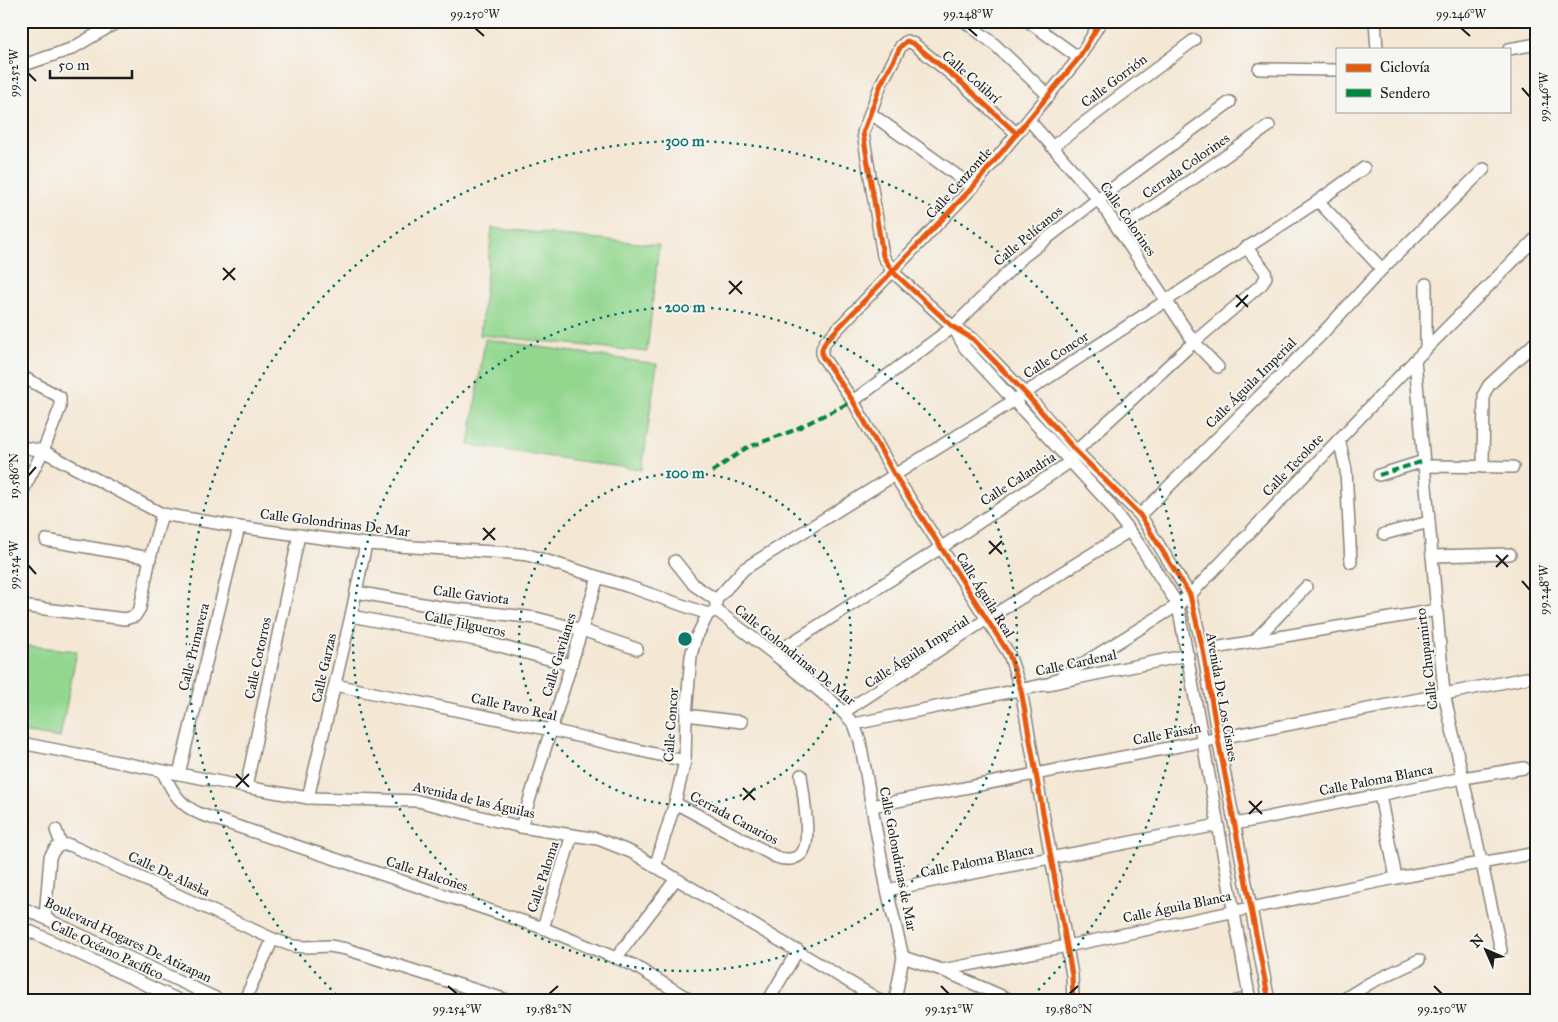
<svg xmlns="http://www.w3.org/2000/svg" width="1558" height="1022" viewBox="0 0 1558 1022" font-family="'IM FELL Great Primer',serif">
  <rect width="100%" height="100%" fill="#f6f6f2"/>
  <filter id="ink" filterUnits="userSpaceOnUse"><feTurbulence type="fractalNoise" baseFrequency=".02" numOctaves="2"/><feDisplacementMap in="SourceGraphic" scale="10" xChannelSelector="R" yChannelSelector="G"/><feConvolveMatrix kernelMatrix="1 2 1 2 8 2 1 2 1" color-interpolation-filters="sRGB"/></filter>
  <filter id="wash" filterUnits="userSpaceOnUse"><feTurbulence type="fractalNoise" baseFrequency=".0096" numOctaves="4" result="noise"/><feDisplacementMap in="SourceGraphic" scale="20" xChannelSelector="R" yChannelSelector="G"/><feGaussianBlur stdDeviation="1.12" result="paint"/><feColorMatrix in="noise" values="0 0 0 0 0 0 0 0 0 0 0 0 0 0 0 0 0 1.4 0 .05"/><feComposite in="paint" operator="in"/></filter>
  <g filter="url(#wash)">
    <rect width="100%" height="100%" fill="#f4e7d4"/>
    <g fill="#93d78f" stroke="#587a56">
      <polygon points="492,228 659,245 647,352 480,335"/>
      <polygon points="485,339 657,364 642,470 469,445"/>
      <polygon points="21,645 77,651 60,738 21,732"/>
    </g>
  </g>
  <g filter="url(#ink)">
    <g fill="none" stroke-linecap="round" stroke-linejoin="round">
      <defs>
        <g id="minor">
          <polyline points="964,21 993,43 1049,96"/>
          <polyline points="1028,21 1079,58"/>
          <polyline points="1375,21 1377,49"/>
          <polyline points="21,22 24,21"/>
          <polyline points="1509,49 1537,44"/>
          <polyline points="21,66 71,49 114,24 126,21"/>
          <polyline points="1259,69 1337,70"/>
          <polyline points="870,113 973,187"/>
          <polyline points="1029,120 1098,199 1194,342 1218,367"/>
          <polyline points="1017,134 963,84 914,44 907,41 901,46 881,84 863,133 883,256 893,272 953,327 973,339 1025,393 1076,451 1140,515 1190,595 1203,650 1218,739 1269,1001"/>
          <polyline points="1052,147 1194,40"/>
          <polyline points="1318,201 1382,269"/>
          <polyline points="1119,230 1269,126"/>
          <polyline points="1426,284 1426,349"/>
          <polyline points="954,328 965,348 1107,501 1138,543 1178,605 1250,1001"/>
          <polyline points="1415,360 1444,693 1501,950"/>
          <polyline points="21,376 60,397 60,408 43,451 21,494"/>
          <polyline points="853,401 953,327 1023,257 1098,199 1230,102"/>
          <polyline points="1339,439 1346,470 1351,562"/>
          <polyline points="21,449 28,448 43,451 162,514 239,527 366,544 509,553 528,555 627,586 708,614 716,610"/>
          <polyline points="1424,466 1513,467"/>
          <polyline points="1483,467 1484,394 1489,385 1537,341"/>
          <polyline points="1379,475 1424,461"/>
          <polyline points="1140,515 1320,336 1382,269 1484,169"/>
          <polyline points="1384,534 1429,522"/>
          <polyline points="46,540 150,558"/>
          <polyline points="1432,556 1510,554"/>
          <polyline points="675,561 694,585 716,600 716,606"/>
          <polyline points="356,592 439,607 536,618 582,630 637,649"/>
          <polyline points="716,600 744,569 1013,401 1318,201 1364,168"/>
          <polyline points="21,606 125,619 135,616 140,608 150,558 162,514"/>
          <polyline points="716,610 774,654 833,702 854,724 860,741 887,890 903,957 895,1001"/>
          <polyline points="351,616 481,641 571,665"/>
          <polyline points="1254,641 1306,587"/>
          <polyline points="1203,650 1437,610"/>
          <polyline points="774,654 942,547 1070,462 1076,451 1194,342 1262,284 1266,277 1265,271 1246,247"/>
          <polyline points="335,685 551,730 685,761"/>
          <polyline points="1048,685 1178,605 1190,595 1415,360 1537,237"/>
          <polyline points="844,712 987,619 1129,531"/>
          <polyline points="686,715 742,722"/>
          <polyline points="854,724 1188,655"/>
          <polyline points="21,743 246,787 308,798 418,801 521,827 598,839 633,853 881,1001"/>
          <path d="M162,771c11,21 16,33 38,43l343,114 90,37 59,36"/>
          <polyline points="179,774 239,527"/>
          <polyline points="246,787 299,535"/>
          <polyline points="1380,795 1396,878"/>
          <polyline points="308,798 351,616 366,544"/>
          <path d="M675,803l101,54c11,4 25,3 29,-10 5,-15 -2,-55 -4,-72"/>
          <polyline points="872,806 1526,678"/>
          <polyline points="1235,824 1463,778 1524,768"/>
          <polyline points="521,827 598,577"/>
          <polyline points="56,830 61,844"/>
          <polyline points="655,867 675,803 685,761 686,715 691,656 695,640 708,614"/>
          <polyline points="887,890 1218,825"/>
          <polyline points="21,907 222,1001"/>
          <path d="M45,918l5,-61c5,-10 9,-13 20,-12l203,94 20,7 13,1 24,-1 16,3 164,52"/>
          <polyline points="21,927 181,1001"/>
          <polyline points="543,928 572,835"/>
          <polyline points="903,957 942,970 1013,1001"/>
          <polyline points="616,958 676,879"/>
          <polyline points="942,970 1067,946 1396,878 1537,853"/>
          <polyline points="244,1001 273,939"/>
          <polyline points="768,1001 798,950"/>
          <polyline points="1073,1001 1072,975 1021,690 1009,654 894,474 853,401 822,356 822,349 825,342 973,187 1079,58 1101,21"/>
          <polyline points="1236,1001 1250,999"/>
          <polyline points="1341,1001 1370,983 1419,960"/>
        </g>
      </defs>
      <use href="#minor" stroke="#888278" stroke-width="14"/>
      <use href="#minor" stroke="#fff" stroke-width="11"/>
      <g stroke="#00873e" stroke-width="4" stroke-dasharray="8 4" stroke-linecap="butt">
        <polyline points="712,472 746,448 792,431 853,401"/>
        <polyline points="1379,475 1424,461"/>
      </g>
      <defs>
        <g id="cycleway">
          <polyline points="1017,134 963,84 914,44 907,41 901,46 881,84 863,133 883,256 893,272 953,327 973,339 1025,393 1076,451 1140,515 1190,595 1203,650 1218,739 1269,1001"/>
          <polyline points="1073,1001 1072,975 1021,690 1009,654 894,474 853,401 822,356 822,349 825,342 973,187 1079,58 1101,21"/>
        </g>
      </defs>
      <use href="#cycleway" stroke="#f6f6f2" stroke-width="8"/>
      <use href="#cycleway" stroke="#e8590c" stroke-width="5"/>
    </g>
  </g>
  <path fill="none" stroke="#1c1c1c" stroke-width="2" d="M475,28l9,8M968,28l9,8M1461,28l9,8M28,73l8,8M1522,88l8,9M223,268l12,12M223,280l12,-12M729,281l13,13M729,294l13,-13M1236,295l12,12M1236,307l12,-12M28,476l8,-9M483,528l12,12M483,540l12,-12M989,541l13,13M989,554l13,-13M1496,555l12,12M28,565l8,9M1496,567l12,-12M1522,581l8,9M236,774l13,13M236,787l13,-13M743,788l12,12M743,800l12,-12M1249,801l13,13M1249,814l13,-13M448,986l9,8M941,986l8,8M1434,986l8,8M549,994l9,-8M1069,994l9,-8"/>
  <g fill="none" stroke="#0f766e" stroke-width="2.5" stroke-dasharray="2.5 5">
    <circle cx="685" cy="639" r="166"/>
    <circle cx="685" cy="639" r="332"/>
    <path d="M342 1000A498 498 0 1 1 1028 1000"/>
  </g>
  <g text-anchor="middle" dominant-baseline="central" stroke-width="4" stroke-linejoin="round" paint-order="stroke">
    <g font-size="14" fill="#1c1c1c" stroke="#f6f6f2">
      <text transform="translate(971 77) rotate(41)">Calle Colibrí</text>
      <text transform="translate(1114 81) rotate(-37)">Calle Gorrión</text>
      <text transform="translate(1186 166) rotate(-35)">Cerrada Colorines</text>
      <text transform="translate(959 183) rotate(-48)">Calle Cenzontle</text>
      <text transform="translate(1128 219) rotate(55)">Calle Colorines</text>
      <text transform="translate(1028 236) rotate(-40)">Calle Pelícanos</text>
      <text transform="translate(1056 355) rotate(-33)">Calle Concor</text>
      <text transform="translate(1251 383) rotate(-45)">Calle Águila Imperial</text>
      <text transform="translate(1293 465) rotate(-46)">Calle Tecolote</text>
      <text transform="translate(1018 479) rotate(-33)">Calle Calandria</text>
      <text transform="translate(335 523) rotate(7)">Calle Golondrinas De Mar</text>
      <text transform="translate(471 595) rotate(7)">Calle Gaviota</text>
      <text transform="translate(985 595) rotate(58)">Calle Águila Real</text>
      <text transform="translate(465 624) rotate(12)">Calle Jilgueros</text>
      <text transform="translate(194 647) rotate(-76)">Calle Primavera</text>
      <text transform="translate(917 652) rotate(-33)">Calle Águila Imperial</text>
      <text transform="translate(559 655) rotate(-73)">Calle Gavilanes</text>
      <text transform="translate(795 655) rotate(39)">Calle Golondrinas De Mar</text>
      <text transform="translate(258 658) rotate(-78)">Calle Cotorros</text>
      <text transform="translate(1427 659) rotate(-97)">Calle Chupamirto</text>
      <text transform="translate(1076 663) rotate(-12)">Calle Cardenal</text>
      <text transform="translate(324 668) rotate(-77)">Calle Garzas</text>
      <text transform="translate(1222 697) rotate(80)">Avenida De Los Cisnes</text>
      <text transform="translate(514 707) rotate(12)">Calle Pavo Real</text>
      <text transform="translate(671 725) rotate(-86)">Calle Concor</text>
      <text transform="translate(1167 734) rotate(-11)">Calle Faisán</text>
      <text transform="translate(1376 780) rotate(-11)">Calle Paloma Blanca</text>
      <text transform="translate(474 800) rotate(13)">Avenida de las Águilas</text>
      <text transform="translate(734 818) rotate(28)">Cerrada Canarios</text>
      <text transform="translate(898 859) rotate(79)">Calle Golondrinas de Mar</text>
      <text transform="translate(977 861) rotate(-12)">Calle Paloma Blanca</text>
      <text transform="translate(169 874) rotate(25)">Calle De Alaska</text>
      <text transform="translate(427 874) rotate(18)">Calle Halcones</text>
      <text transform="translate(543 877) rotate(-72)">Calle Paloma</text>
      <text transform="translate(1177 907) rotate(-12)">Calle Águila Blanca</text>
      <text transform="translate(128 940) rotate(25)">Boulevard Hogares De Atizapan</text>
      <text transform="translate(107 950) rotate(25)">Calle Océano Pacífico</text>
    </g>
  </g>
  <circle cx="685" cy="639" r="8" fill="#0f766e" stroke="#f6f6f2" stroke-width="2.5"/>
  <g font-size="15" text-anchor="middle" font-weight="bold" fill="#0f766e" stroke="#f6f6f2" stroke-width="4" stroke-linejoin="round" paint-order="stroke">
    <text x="685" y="146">300 m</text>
    <text x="685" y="312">200 m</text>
    <text x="685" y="478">100 m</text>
  </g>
  <rect width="1558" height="1022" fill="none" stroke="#f6f6f2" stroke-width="55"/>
  <rect x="1336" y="48" width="175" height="65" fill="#f6f6f2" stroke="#9f9f9c"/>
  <rect x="1346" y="64" width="25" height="8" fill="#e8590c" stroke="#9f9f9c"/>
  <text x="1380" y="72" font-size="15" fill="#1c1c1c">Ciclovía</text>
  <rect x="1346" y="89" width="25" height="8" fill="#00873e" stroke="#9f9f9c"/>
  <text x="1380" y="98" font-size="15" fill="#1c1c1c">Sendero</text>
  <g transform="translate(1486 950) rotate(315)" stroke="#f6f6f2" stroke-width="4" paint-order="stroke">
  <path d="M0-4L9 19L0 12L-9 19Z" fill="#1c1c1c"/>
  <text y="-8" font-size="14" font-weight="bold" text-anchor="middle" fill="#1c1c1c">N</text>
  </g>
  <path d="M50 70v8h82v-8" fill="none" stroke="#1c1c1c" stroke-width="2.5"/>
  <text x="58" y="70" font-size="15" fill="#1c1c1c" stroke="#f6f6f2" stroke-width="4" paint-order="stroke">50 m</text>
  <rect x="28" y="28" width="1502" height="966" fill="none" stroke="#1c1c1c" stroke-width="2"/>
  <g font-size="12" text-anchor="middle" fill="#1c1c1c">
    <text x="475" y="18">99.250°W</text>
    <text x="968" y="18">99.248°W</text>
    <text x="1461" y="18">99.246°W</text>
    <text transform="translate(14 73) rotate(-90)" y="4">99.252°W</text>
    <text transform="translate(1544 97) rotate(-90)" y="4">99.246°W</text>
    <text transform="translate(14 476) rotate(-90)" y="4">19.586°N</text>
    <text transform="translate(14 565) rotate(-90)" y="4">99.254°W</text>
    <text transform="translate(1544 590) rotate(-90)" y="4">99.248°W</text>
    <text x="457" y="1013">99.254°W</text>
    <text x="549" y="1013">19.582°N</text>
    <text x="949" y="1013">99.252°W</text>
    <text x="1069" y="1013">19.580°N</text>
    <text x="1442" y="1013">99.250°W</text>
  </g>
</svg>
